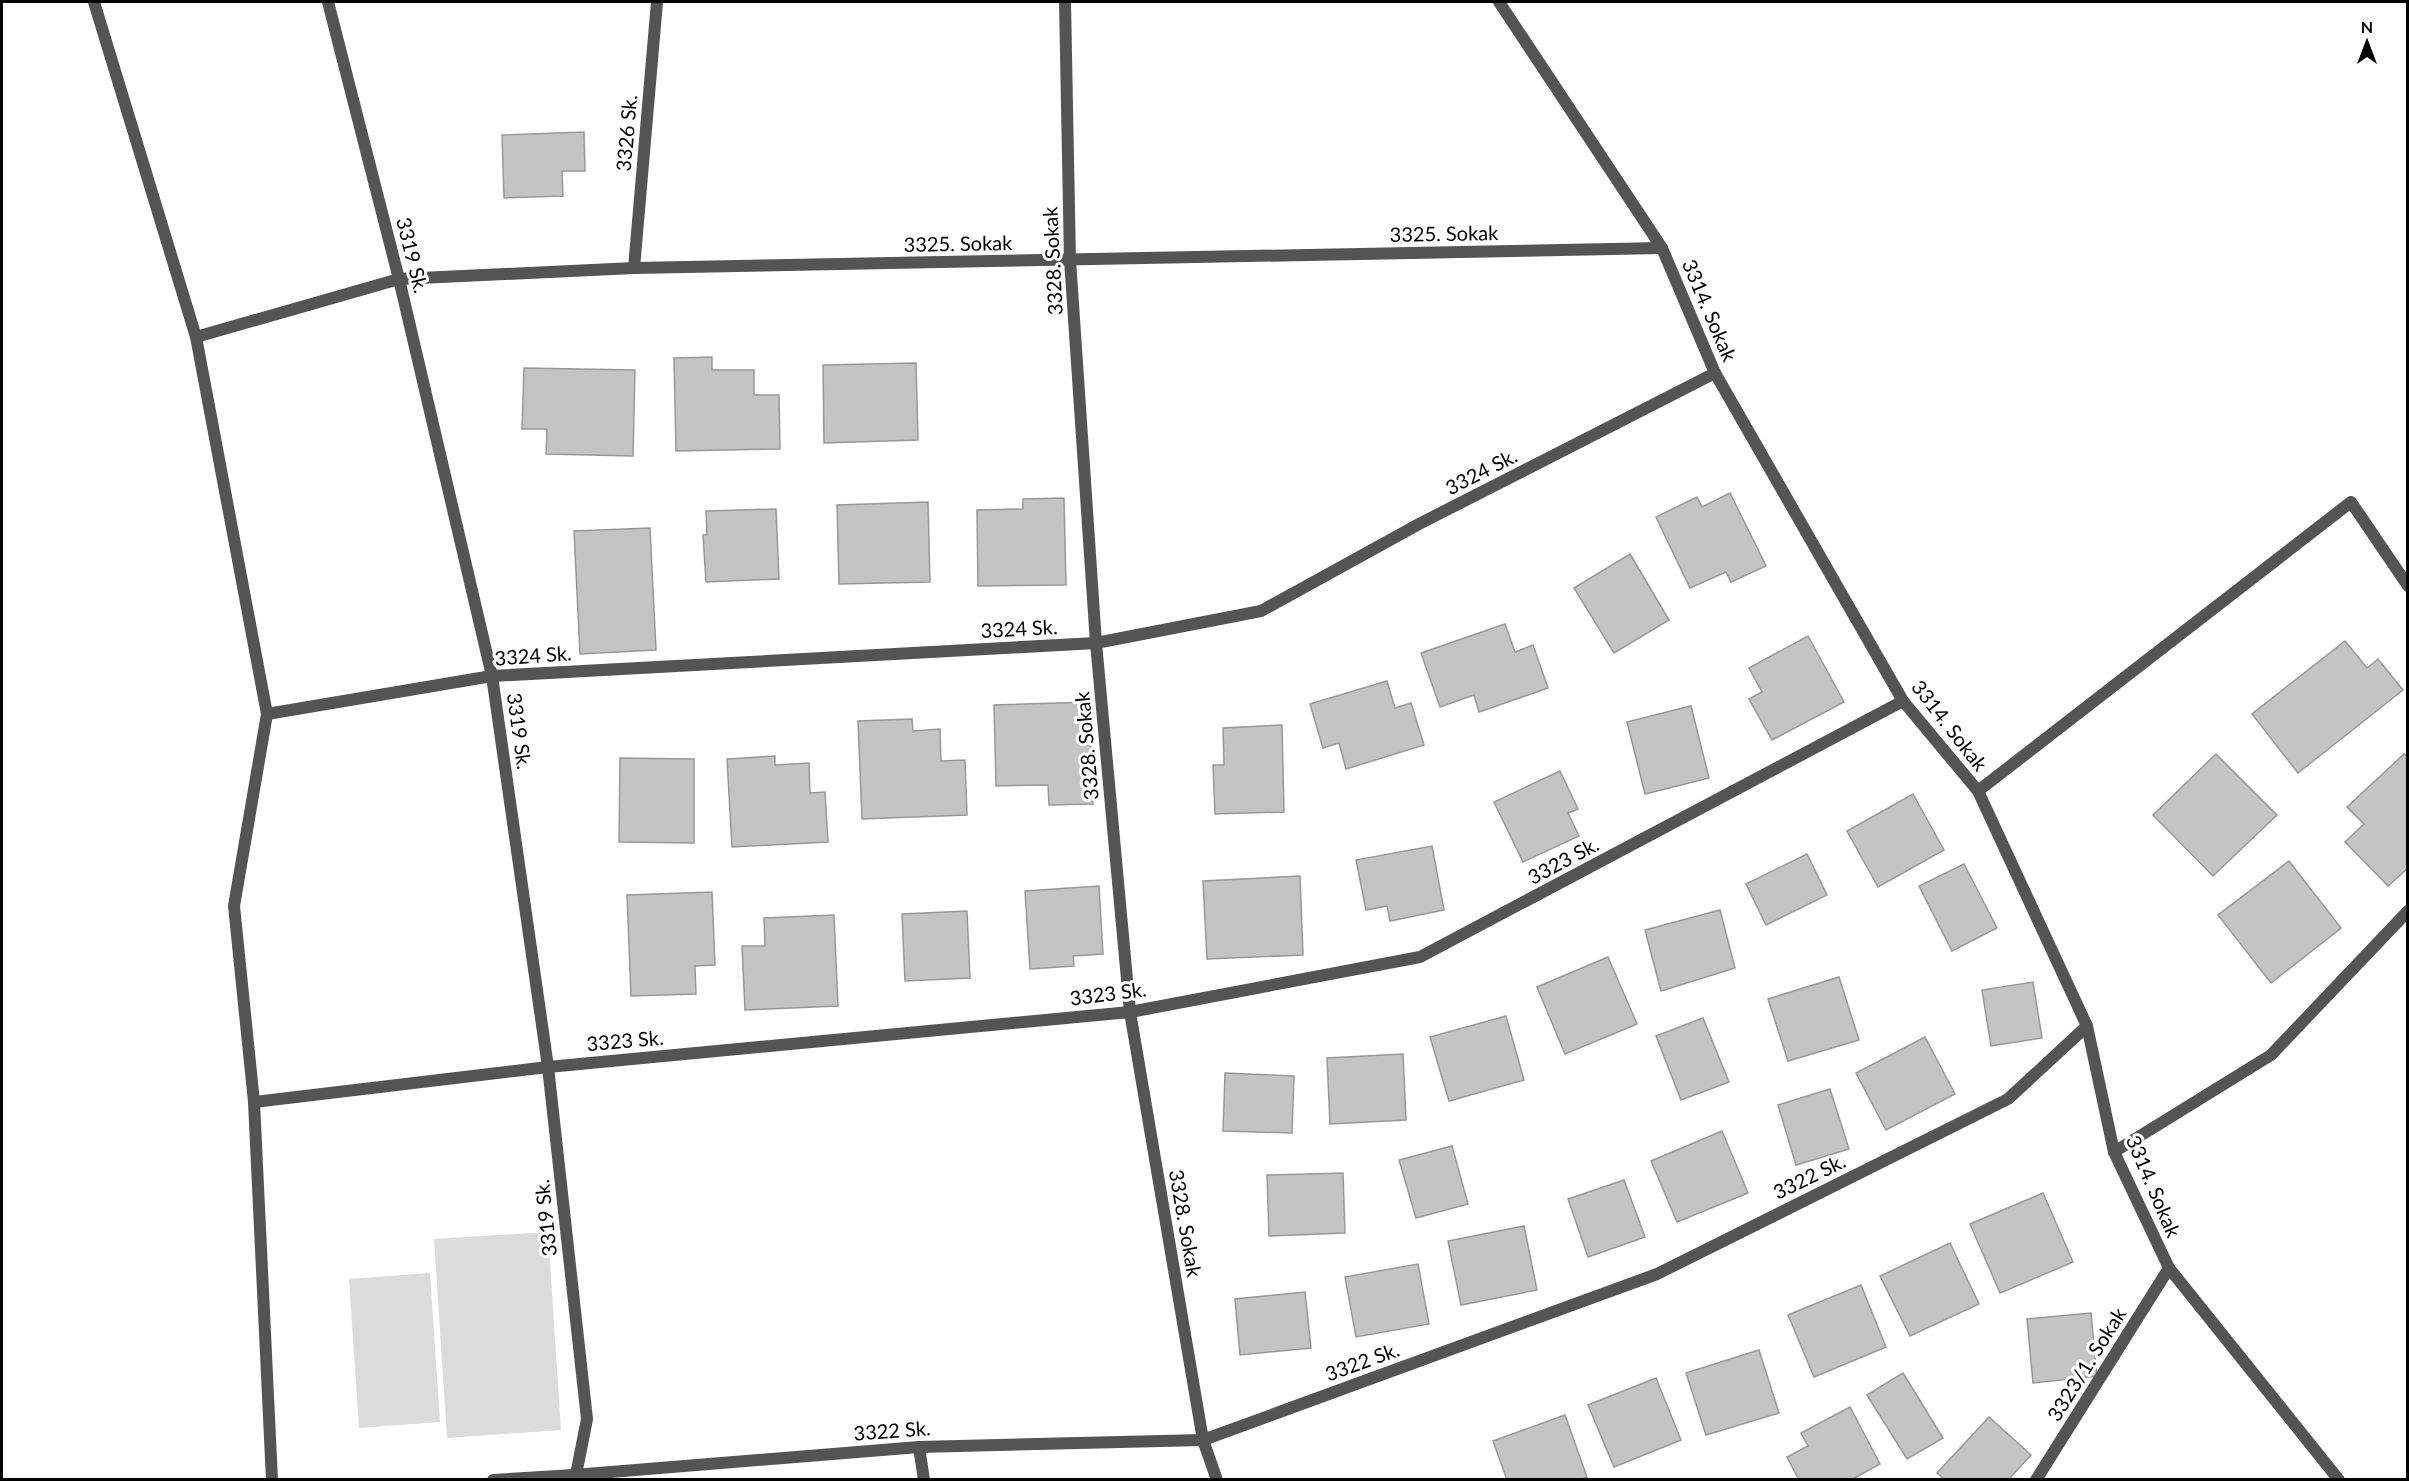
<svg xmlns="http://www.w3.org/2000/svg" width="2409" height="1481" viewBox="0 0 2409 1481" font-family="Lato,sans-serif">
  <rect width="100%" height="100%" fill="#fff"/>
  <g fill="#dbdbdb">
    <polygon points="548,1232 561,1430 447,1438 434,1239"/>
    <polygon points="430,1273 440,1422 359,1428 349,1279"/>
  </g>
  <g fill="#c4c4c4" stroke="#989898" stroke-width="1.5">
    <polygon points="584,132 585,171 562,171 563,196 504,198 502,135"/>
    <polygon points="712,357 712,370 754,370 754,395 779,395 780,449 676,451 674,358"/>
    <polygon points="916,363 918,440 824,443 823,365"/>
    <polygon points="524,368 635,370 633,456 546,454 547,429 522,429"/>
    <polygon points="1730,493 1766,566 1731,582 1726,572 1690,588 1656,517 1697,497 1702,507"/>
    <polygon points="1064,498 1066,585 978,586 977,510 1023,509 1023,499"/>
    <polygon points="928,502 930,582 839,584 837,505"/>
    <polygon points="776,509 779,579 706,582 703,535 707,535 706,511"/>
    <polygon points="650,528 656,650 580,654 574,531"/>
    <polygon points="1630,554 1669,620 1614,653 1574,588"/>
    <polygon points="1505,624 1515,652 1533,645 1548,688 1479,712 1474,695 1440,707 1421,653"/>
    <polygon points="1808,636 1844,702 1772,740 1749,699 1762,692 1749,668"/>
    <polygon points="2345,641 2367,668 2378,659 2403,690 2298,773 2252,714"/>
    <polygon points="1387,681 1395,708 1411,703 1424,745 1346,769 1339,743 1323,748 1310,704"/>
    <polygon points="1089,702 1093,804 1049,805 1048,785 996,786 994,705"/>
    <polygon points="1691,706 1709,778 1645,794 1627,722"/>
    <polygon points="912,719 913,731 940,729 941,761 965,760 967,815 862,819 858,721"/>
    <polygon points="1282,725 1284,812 1215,814 1213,765 1224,765 1223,728"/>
    <polygon points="2216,754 2277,815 2213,876 2153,815"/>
    <polygon points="2404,754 2408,757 2408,868 2388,886 2345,842 2364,824 2347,807"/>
    <polygon points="775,756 775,765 809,763 810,793 825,792 828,842 732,847 727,759"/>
    <polygon points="620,758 694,759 694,843 619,842"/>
    <polygon points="1560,771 1578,809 1568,813 1579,836 1523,862 1494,802"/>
    <polygon points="1913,794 1944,850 1878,887 1847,831"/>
    <polygon points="1432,846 1444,910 1390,921 1387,906 1366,910 1356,860"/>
    <polygon points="1807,854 1827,895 1766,925 1746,884"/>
    <polygon points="2289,861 2341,928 2271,983 2218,915"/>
    <polygon points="1964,864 1997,928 1952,951 1919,886"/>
    <polygon points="1300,876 1303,955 1207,959 1203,881"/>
    <polygon points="1099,886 1103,954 1073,956 1074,966 1030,969 1025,891"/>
    <polygon points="712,892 715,965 695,966 696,994 631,996 627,895"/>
    <polygon points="1720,910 1735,968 1661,991 1645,930"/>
    <polygon points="967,911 970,978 905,981 902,914"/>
    <polygon points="834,915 838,1006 745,1010 742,946 765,946 764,918"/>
    <polygon points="1608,957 1637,1024 1565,1054 1537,987"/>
    <polygon points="1839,977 1859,1040 1788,1061 1768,999"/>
    <polygon points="2033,982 2042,1038 1991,1046 1982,990"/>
    <polygon points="1506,1016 1524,1080 1449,1101 1430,1037"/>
    <polygon points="1703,1018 1729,1082 1681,1100 1656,1036"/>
    <polygon points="1925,1037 1955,1094 1886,1130 1856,1073"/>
    <polygon points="1403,1054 1406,1120 1330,1124 1327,1058"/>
    <polygon points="1225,1073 1294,1076 1292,1133 1223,1131"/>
    <polygon points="1830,1089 1849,1149 1796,1165 1778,1105"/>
    <polygon points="1722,1131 1748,1193 1677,1222 1651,1161"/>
    <polygon points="1452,1146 1468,1204 1416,1218 1399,1160"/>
    <polygon points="1343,1173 1345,1233 1269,1236 1267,1175"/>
    <polygon points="1624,1180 1645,1237 1588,1257 1568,1199"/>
    <polygon points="2043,1193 2073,1262 2000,1293 1970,1224"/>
    <polygon points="1524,1226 1537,1290 1461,1305 1448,1241"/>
    <polygon points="1950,1243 1979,1304 1910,1336 1880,1276"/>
    <polygon points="1418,1264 1429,1324 1356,1337 1345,1277"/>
    <polygon points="1861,1285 1886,1347 1814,1377 1788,1315"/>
    <polygon points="1305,1292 1311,1348 1240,1355 1235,1299"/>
    <polygon points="2091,1313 2097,1376 2033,1383 2027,1319"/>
    <polygon points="1759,1350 1779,1413 1706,1435 1686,1373"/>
    <polygon points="1903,1373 1943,1438 1907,1459 1867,1395"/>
    <polygon points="1656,1378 1681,1440 1614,1467 1588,1405"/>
    <polygon points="1850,1407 1880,1464 1851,1480 1799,1480 1787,1457 1808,1446 1801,1433"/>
    <polygon points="1565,1415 1587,1477 1580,1480 1507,1480 1493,1441"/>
    <polygon points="1989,1417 2031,1455 2008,1480 1945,1480 1937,1473"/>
  </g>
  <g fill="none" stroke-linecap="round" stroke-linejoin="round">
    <g stroke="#545454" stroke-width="12">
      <polyline points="94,2 196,337"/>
      <polyline points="328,2 399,279 492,676 548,1067 587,1419 575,1480"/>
      <polyline points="1065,2 1070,260 1096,643 1130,1012 1203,1440 1217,1480"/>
      <polyline points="1499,2 1662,248 1715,373 1903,701 1978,791 2087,1026 2114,1152 2169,1268 2339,1480"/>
      <polyline points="634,268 657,2"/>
      <polyline points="267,714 492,676 1096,643 1261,611 1419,524 1715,373"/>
      <polyline points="1978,791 2351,502 2408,586"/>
      <polyline points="254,1102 548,1067 1130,1012 1420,957 1903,701"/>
      <polyline points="2114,1152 2271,1055 2408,911"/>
      <polyline points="919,1447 924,1480"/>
      <polyline points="272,1480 254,1102 234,906 267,714 196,337 399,279 634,268 1662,248"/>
      <polyline points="493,1480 574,1475 919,1447 1203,1440 1657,1274 2008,1099 2087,1026"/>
      <polyline points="2036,1480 2169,1268"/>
    </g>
  </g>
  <g text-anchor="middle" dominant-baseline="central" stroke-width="6" stroke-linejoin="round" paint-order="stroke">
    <g font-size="20" fill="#000" stroke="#fff">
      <text transform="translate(626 133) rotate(-85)">3326 Sk.</text>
      <text transform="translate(1444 233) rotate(-1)">3325. Sokak</text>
      <text transform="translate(958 243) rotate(-1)">3325. Sokak</text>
      <text transform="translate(413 255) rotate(76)">3319 Sk.</text>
      <text transform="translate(1052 261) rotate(-93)">3328. Sokak</text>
      <text transform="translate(1710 310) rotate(67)">3314. Sokak</text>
      <text transform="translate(1481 471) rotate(-27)">3324 Sk.</text>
      <text transform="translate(1019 628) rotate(-3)">3324 Sk.</text>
      <text transform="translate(533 655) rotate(-4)">3324 Sk.</text>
      <text transform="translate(1950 725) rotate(52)">3314. Sokak</text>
      <text transform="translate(520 731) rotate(82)">3319 Sk.</text>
      <text transform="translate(1086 746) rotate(-95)">3328. Sokak</text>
      <text transform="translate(1563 860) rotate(-28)">3323 Sk.</text>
      <text transform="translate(1108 993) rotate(-7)">3323 Sk.</text>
      <text transform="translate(625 1040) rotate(-5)">3323 Sk.</text>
      <text transform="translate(1809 1176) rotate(-26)">3322 Sk.</text>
      <text transform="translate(2154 1186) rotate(67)">3314. Sokak</text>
      <text transform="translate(545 1218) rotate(-96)">3319 Sk.</text>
      <text transform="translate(1186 1223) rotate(80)">3328. Sokak</text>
      <text transform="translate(1362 1361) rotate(-20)">3322 Sk.</text>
      <text transform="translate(2086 1364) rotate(-58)">3323/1. Sokak</text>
      <text transform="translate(892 1430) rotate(-4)">3322 Sk.</text>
    </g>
  </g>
  <rect width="2409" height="1481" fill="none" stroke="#000000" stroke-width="6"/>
  <g transform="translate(2367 42)" stroke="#ffffff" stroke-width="4.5" paint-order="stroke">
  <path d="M0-4.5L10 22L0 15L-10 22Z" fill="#000000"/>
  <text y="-9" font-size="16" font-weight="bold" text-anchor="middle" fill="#000000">N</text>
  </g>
</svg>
